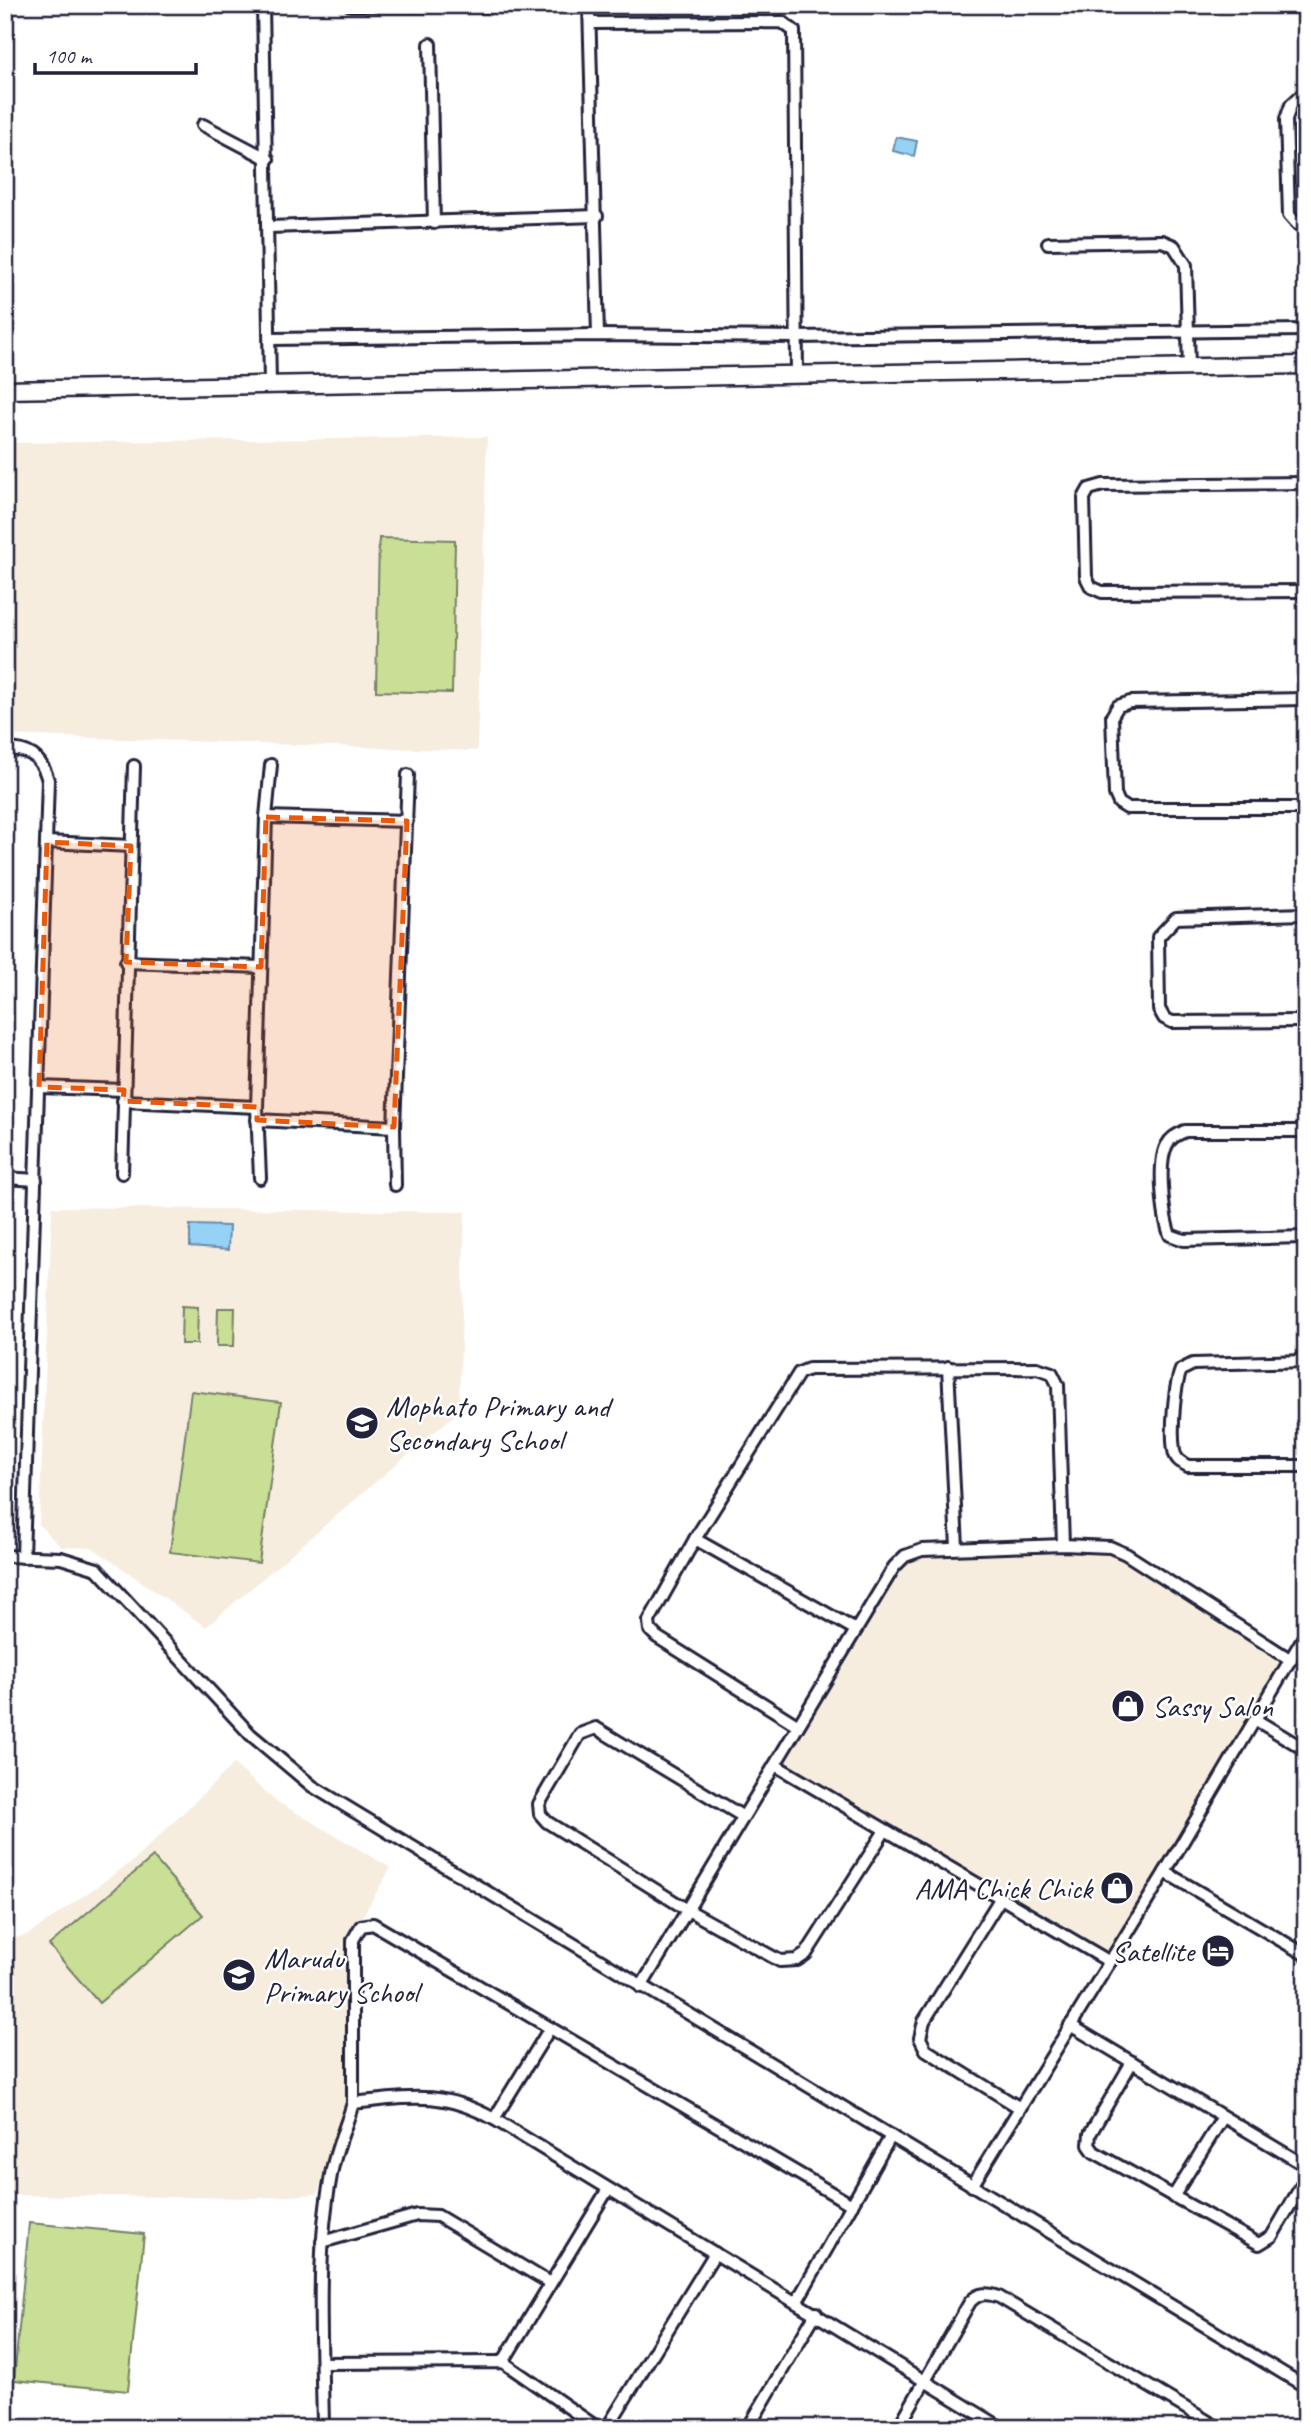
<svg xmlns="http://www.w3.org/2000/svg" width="1311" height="2433" viewBox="0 0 1311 2433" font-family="Caveat,sans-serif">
  <rect width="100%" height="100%" fill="#fff"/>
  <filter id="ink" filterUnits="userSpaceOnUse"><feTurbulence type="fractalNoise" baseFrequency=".0143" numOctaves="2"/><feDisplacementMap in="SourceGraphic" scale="14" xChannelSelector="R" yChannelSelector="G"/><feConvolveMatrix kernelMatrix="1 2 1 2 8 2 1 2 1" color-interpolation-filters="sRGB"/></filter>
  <g filter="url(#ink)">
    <g fill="#f7eddf">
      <polygon points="487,437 477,751 5,735 5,443"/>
      <polygon points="52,1207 465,1212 459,1411 206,1627 93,1548 61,1547 39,1525"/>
      <polygon points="1110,1547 1291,1660 1110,1962 775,1765 905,1556"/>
      <polygon points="234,1764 273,1799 391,1868 345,1946 345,2108 317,2194 259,2198 5,2195 5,1941 29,1934 133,1861"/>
    </g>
    <g fill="#c8df95" stroke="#758068" stroke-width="2">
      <polygon points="379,538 455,540 452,693 376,691"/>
      <polygon points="182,1306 198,1307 197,1344 181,1344"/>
      <polygon points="218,1308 235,1308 234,1346 217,1346"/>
      <polygon points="191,1391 281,1402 259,1563 170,1552"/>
      <polygon points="153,1857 203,1915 99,2003 49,1945"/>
      <polygon points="29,2223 144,2234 128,2391 14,2380"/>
    </g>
    <g fill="#95d2f6" stroke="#678cab" stroke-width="2">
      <polygon points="896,137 917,141 914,156 893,151"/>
      <polygon points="190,1225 229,1226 228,1250 190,1247"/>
    </g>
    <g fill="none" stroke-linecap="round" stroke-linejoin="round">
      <defs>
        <g id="street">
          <polyline points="263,5 270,384"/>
          <polyline points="350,5 590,7"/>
          <polyline points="589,5 598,335"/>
          <polyline points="592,23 782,22 794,31 797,375"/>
          <polyline points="430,44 434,223"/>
          <polyline points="1306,91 1291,105 1286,119 1289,215 1297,224 1306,228"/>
          <polyline points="203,125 268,159"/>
          <polyline points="269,227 597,216"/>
          <polyline points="1048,243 1162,241 1174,246 1186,265 1189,368"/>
          <polyline points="270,339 598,335 795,337 1306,330"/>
          <polyline points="1306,483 1103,485 1089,489 1084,498 1086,577 1091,587 1102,592 1306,591"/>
          <polyline points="1306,699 1130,702 1118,706 1112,716 1115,794 1119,803 1127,808 1306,808"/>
          <path d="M5,749c24,0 36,7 43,31l-25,777"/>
          <polyline points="266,817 407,821"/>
          <polyline points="47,842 131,846"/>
          <polyline points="1306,914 1176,918 1158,937 1159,1009 1164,1018 1172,1022 1306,1021"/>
          <polyline points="126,962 261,967"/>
          <polyline points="39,1087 124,1090"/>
          <polyline points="123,1101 257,1107"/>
          <polyline points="257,1120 394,1127"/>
          <path d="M1306,1131h-121c-8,4 -14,6 -18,14 -10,16 -4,72 3,90l14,5 122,-3"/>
          <polyline points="122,1173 134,766"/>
          <polyline points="5,1178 36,1180"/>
          <polyline points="260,1178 257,1107 266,817 271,765"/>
          <polyline points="395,1185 394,1127 408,775"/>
          <path d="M1306,1361l-113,3 -12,6c-7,17 -10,61 -7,80 1,9 6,12 14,16h118"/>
          <polyline points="948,1367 957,1547"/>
          <polyline points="695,1539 856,1630"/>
          <polyline points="5,1556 61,1558 97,1569 250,1734 312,1786 1306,2387"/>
          <polyline points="1256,1720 1306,1750"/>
          <polyline points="797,1725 657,1637 650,1630 649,1621 695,1539 799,1373 809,1369 1037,1368 1052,1373 1058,1385 1063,1545"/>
          <polyline points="775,1765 1110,1962"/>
          <polyline points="742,1816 596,1728 580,1734 539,1804 540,1814 547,1822 686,1909 780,1961 797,1960 806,1954 884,1832"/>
          <polyline points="1165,1872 1306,1955"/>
          <polyline points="1000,1899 924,2021 920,2038 926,2050 1020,2108"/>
          <polyline points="641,1987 894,1567 905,1556 922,1550 1063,1545 1110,1547 1126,1554 1291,1660"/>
          <polyline points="1070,2025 1306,2166"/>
          <polyline points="1132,2062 1090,2134 1089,2145 1094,2152 1259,2244 1272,2236 1306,2178"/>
          <polyline points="353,2103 353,1940 361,1926 373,1924 852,2205"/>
          <polyline points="494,2119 550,2028"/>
          <polyline points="972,2186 1165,1872 1306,1633"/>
          <polyline points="1173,2197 1223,2117"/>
          <polyline points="322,2242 417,2215 438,2216 550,2283"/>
          <polyline points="797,2301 891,2136"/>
          <polyline points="503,2362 608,2189"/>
          <polyline points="322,2363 503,2362 598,2428"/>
          <path d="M323,2428c-1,-84 -8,-170 8,-253 4,-25 15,-48 22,-72 58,-6 88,-13 141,16l508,309"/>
          <polyline points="607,2428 715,2253"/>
          <polyline points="748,2428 816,2313"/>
          <path d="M898,2428l72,-126c9,-10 18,-9 29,-5l220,131"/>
        </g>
        <polyline id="secondary" points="5,390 1306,365"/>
      </defs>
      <use href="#street" stroke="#22223b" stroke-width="16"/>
      <use href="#secondary" stroke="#22223b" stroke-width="21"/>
      <use href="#street" stroke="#fff" stroke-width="10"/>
      <use href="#secondary" stroke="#fff" stroke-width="16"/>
    </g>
  </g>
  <path fill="#e8590c" fill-opacity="0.2" stroke="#e8590c" stroke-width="5" stroke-dasharray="14 9" stroke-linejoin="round" d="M266,817l141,4 -13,306 -137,-7v-13l-134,-6 1,-11 -85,-3 8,-245 84,4 -5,116 135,5z"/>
  <defs>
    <symbol id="school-disc" viewBox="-11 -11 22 22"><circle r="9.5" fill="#22223b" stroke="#fff"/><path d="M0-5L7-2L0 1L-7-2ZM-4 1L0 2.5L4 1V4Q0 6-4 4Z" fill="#fff"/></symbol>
    <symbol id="shop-disc" viewBox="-11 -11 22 22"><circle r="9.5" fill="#22223b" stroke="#fff"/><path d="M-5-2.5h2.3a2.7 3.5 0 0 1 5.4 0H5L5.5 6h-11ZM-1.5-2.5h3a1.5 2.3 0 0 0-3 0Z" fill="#fff"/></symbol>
    <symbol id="hotel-disc" viewBox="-11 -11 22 22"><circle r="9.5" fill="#22223b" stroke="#fff"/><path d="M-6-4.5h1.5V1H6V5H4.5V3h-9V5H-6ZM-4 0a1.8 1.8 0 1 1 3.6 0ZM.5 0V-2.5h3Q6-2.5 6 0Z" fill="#fff"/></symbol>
  </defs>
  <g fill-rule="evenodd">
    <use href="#school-disc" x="343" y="1404" width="38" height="38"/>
    <use href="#shop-disc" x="1109" y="1687" width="38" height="38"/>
    <use href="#shop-disc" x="1098" y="1869" width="38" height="38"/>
    <use href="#hotel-disc" x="1199" y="1932" width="38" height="38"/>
    <use href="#school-disc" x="220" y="1956" width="38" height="38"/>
  </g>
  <g text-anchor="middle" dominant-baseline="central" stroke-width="5" stroke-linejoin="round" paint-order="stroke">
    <g font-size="30" fill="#22223b" stroke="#fff" text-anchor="start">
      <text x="386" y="1406">Mophato Primary and<tspan x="386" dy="34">Secondary School</tspan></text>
      <text x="1152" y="1706">Sassy Salon</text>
      <text x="1092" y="1888" text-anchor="end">AMA Chick Chick</text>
      <text x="1194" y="1951" text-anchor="end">Satellite</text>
      <text x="264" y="1958">Marudu<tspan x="264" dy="34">Primary School</tspan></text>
    </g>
  </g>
  <rect width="1311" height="2433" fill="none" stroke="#fff" stroke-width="28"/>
  <rect x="14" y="14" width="1283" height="2405" fill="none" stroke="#22223b" stroke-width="2.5" filter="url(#ink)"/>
  <path d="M35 63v10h161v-10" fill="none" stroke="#22223b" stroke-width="3.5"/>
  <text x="46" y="63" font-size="21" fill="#22223b" stroke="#ffffff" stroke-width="5" paint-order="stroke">100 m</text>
</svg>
